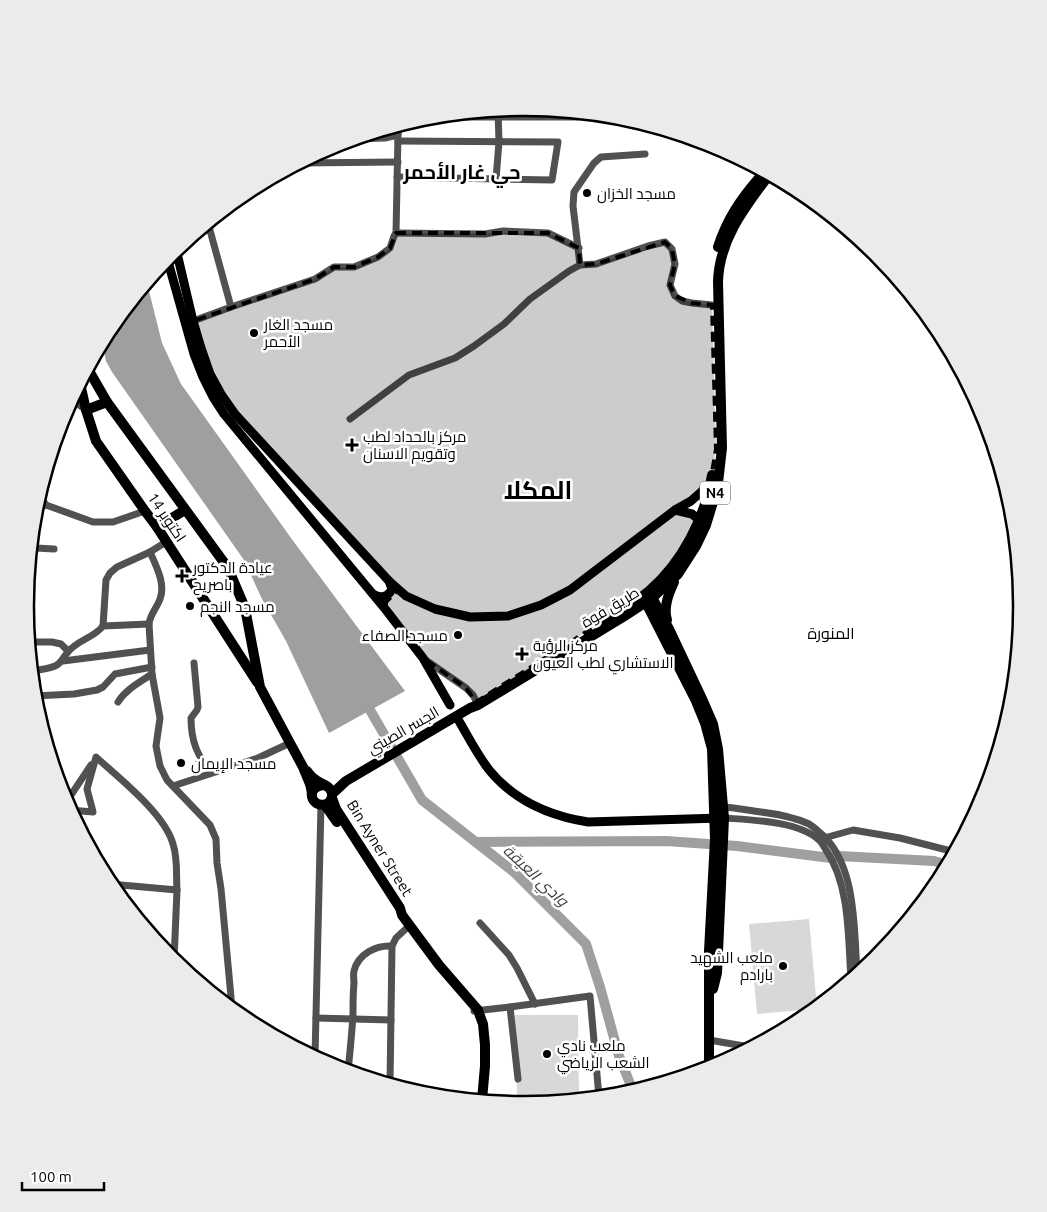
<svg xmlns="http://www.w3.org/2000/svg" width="1047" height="1212" viewBox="0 0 1047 1212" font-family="Ubuntu,Cairo,sans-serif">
  <rect width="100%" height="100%" fill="#fff"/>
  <g fill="#d8d8d8">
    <polygon points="809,919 817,1007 814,1009 757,1014 749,924"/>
    <polygon points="515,1015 578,1015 579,1094 517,1095"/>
  </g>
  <polygon fill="#9f9f9f" points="147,283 162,343 181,384 291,538 405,691 329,733 286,641 262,599 244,560 112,372 106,361 102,342 109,329"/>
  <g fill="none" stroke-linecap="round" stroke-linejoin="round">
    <g stroke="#9f9f9f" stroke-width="10">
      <polyline points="370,710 422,800 514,872 586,944 600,987 619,1056 633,1091"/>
      <polyline points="476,842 666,841 737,846 831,858 839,856 934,861 947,865"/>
    </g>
    <g stroke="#515151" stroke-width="7">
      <polyline points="427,117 577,117"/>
      <polyline points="352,139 385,138 398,135 399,125"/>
      <polyline points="300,163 398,162"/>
      <polyline points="397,177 552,180 558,142 398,141"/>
      <polyline points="496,179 499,142 498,110"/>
      <polyline points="238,200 238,198"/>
      <polyline points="208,223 231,307"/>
      <polyline points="396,233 485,234 503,231 548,233 579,248"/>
      <polyline points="580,265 573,206 574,192 594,163 601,157 645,154"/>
      <polyline points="193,321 231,307 315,279 334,267 354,267 378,257 390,248 394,236 396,233 398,135"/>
      <polyline points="73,396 79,405 86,410"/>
      <polyline points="350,419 409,375 455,358 474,346 504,324 530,299 569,271 580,265 596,264 648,246 665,242 672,249 675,264 670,285 675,296 682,301 692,303 712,305"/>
      <polyline points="39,495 46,505 93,522 113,522 145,511"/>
      <polyline points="35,508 46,505"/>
      <polyline points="31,540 33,547 36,548 54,549"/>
      <path d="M150,552c6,14 16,32 10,47 -3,9 -10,15 -11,25l3,50 8,44 -4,28 4,20 7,14 43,45 6,14 1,24 4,26 10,108v10"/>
      <polyline points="103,626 149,624"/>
      <polyline points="29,642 52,642 61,644 68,651"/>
      <polyline points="424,659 466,688 473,695 478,705"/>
      <polyline points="63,661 150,650"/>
      <path d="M194,663l4,44 -1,3 -6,8c0,23 6,37 20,55"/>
      <path d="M31,671c8,-1 17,-2 24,-5 7,-3 8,-9 13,-14 9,-12 26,-14 35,-26l3,-46 4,-7 7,-6 33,-15 16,-10"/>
      <polyline points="34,696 74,694 97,690 103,687 115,674 152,667"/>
      <path d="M118,702c8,-13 22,-20 34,-28"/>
      <polyline points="173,786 258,758 290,743"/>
      <polyline points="68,805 71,795 91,765"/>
      <path d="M719,807c13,0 28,3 42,5 16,2 33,5 48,12 3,2 6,4 9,7 39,30 36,98 39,143"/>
      <path d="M70,810l23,2 -6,-23 9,-32c23,21 69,57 77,87 5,15 3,31 4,46"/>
      <path d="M724,818c27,2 75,3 95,22 3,2 5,7 7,10 24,35 22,87 25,129"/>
      <polyline points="824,838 853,830 900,838 955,852"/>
      <polyline points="110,884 177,890 174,961"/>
      <polyline points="480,923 509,955 517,968 535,1004"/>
      <polyline points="510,1007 518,1079"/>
      <polyline points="474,1011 510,1007 590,996 599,1097"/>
      <polyline points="316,1018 391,1020"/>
      <polyline points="709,1040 750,1047"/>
      <polyline points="315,1057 321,805"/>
      <path d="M348,1071c2,-19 4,-38 5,-57 0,-11 0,-21 1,-31 0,-4 -1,-8 0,-12 4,-17 22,-26 38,-25"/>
      <polyline points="390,1084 392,946 396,938 410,925"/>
    </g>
    <g stroke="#000" stroke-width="9">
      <polyline points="176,249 193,321 201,348 210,374 221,394 235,414 389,581 406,596 435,609 470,617 508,616 541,605 570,590 675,510 691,501 710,484"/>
      <polyline points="167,258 194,354 203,377 213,397 224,414 386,610 423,658 450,705"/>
      <polyline points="675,510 692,514 703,523"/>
      <path d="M373,594c8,5 15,3 19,-5l-3,-8"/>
      <path d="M459,721c10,17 19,35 31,50 25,30 60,45 98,51l133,-4"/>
    </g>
    <g stroke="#000" stroke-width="10">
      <path d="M718,247c9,-28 22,-47 41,-69"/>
      <polyline points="88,369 107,402 228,568 245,608 260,687 290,743 303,767 310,784 312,793"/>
      <polyline points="80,383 86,410 96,441 145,511 157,527 257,682"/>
      <polyline points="86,410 107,402"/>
      <polyline points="157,527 185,510"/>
      <polyline points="649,592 669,629 703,701 713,724 718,749 724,818 718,952 717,973 713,989"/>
      <polyline points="643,597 696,701 705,723 712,749 715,839 709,951 709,1068"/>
      <path d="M667,620c-4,-13 2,-27 7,-38"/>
      <path d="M605,621c14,-10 31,-19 44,-30 33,-28 56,-73 63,-116"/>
      <path d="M307,771c3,4 5,7 9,9 6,5 17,6 16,16 -1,11 -17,12 -20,1 -2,-8 6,-12 13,-12"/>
      <path d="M332,794l14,-13 124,-73 8,-3 145,-88 29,-19 26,-24 18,-28 10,-21 7,-23 5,-19 4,-35 -4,-166c1,-42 27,-75 51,-107"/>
      <polyline points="332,798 336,809 400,908 402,915 439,965 478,1010 480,1016 483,1024 485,1045 485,1066 482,1100"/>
      <polyline points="325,805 337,822"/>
    </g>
  </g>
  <path fill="#000" fill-opacity="0.2" stroke="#000" stroke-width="4" stroke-dasharray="10 6" stroke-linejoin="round" d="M396,233h152l31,15 1,17 16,-1 69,-22 7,7 3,15 -5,21 5,11 17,7 20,2 4,144 -6,35 -27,24 23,17 -28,49 -26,24 -3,-6 -173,110 -10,-14 -43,-30 -37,-48v-8l13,-13 -164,-175 -25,-40 -17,-53 122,-42 19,-12h20l24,-10 12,-9z"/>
  <g fill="#000" stroke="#fff" stroke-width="2">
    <circle cx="587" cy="193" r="5"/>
    <circle cx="254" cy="333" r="5"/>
    <path d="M349.5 437.5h5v5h5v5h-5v5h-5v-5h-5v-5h5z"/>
    <path d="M179.5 568.5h5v5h5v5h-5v5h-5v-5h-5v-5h5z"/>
    <circle cx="190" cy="606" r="5"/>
    <circle cx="458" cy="635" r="5"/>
    <path d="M519.5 646.5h5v5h5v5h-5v5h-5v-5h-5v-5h5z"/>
    <circle cx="181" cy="763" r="5"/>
    <circle cx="783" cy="966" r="5"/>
    <circle cx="547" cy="1054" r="5"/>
  </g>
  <g text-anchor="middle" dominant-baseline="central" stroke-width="5" stroke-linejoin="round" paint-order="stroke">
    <rect fill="#fff" stroke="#4c4c4c" stroke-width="1" x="700" y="481.5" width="30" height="23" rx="4"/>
    <g font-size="14" font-weight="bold" fill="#000">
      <text x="715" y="493">N4</text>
    </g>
    <g font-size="15" fill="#000" stroke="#fff" text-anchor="start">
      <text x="597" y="193">مسجد الخزان</text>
      <text x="264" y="324">مسجد الغار<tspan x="264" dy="17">الأحمر</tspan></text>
      <text x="363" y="436">مركز بالحداد لطب<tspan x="363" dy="17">وتقويم الاسنان</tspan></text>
      <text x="193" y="567">عيادة الدكتور<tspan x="193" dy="17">باصريح</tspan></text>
      <text x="200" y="606">مسجد النجم</text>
      <text x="448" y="635" text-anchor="end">مسجد الصفاء</text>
      <text x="533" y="645">مركز الرؤية<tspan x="533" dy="17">الاستشاري لطب العيون</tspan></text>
      <text x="191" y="763">مسجد الإيمان</text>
      <text x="773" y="957" text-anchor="end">ملعب الشهيد<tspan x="773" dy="17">بارادم</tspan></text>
      <text x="557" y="1045">ملعب نادي<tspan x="557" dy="17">الشعب الرياضي</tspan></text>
    </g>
    <g font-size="15" fill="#000" stroke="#fff">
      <text transform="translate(167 517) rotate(56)">14 اكتوبر</text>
      <text transform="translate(610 607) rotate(-31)">طريق فوة</text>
      <text transform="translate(403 730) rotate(-30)">الجسر الصيني</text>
      <text transform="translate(380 848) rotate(58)">Bin Ayner Street</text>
    </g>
    <g font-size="16" fill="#000" stroke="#fff">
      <text x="831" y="633">المنورة</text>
    </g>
    <g font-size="16" font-style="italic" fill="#404040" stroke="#fff">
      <text transform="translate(536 875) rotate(43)">وادي العيقة</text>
    </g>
    <g font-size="20" font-weight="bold" fill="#000" stroke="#fff">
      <text x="462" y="171">حي غار الأحمر</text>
    </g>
    <g font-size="25" font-weight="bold" fill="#000" stroke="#fff">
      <text x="538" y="490">المكلا</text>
    </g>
  </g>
  <path d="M0 0H1047V1212H0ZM523 116H524A489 489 0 0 1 1013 605V607A489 489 0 0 1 524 1096H523A489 489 0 0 1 34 607V605A489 489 0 0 1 523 116Z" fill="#ebebeb" fill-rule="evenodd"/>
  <path fill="none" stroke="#000" stroke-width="2.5" d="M523 116H524A489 489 0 0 1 1013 605V607A489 489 0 0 1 524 1096H523A489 489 0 0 1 34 607V605A489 489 0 0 1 523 116Z"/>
  <path d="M22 1182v8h82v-8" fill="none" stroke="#000000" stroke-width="2.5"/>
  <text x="30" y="1182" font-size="15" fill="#000000" stroke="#ffffff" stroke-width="4" paint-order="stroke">100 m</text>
</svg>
